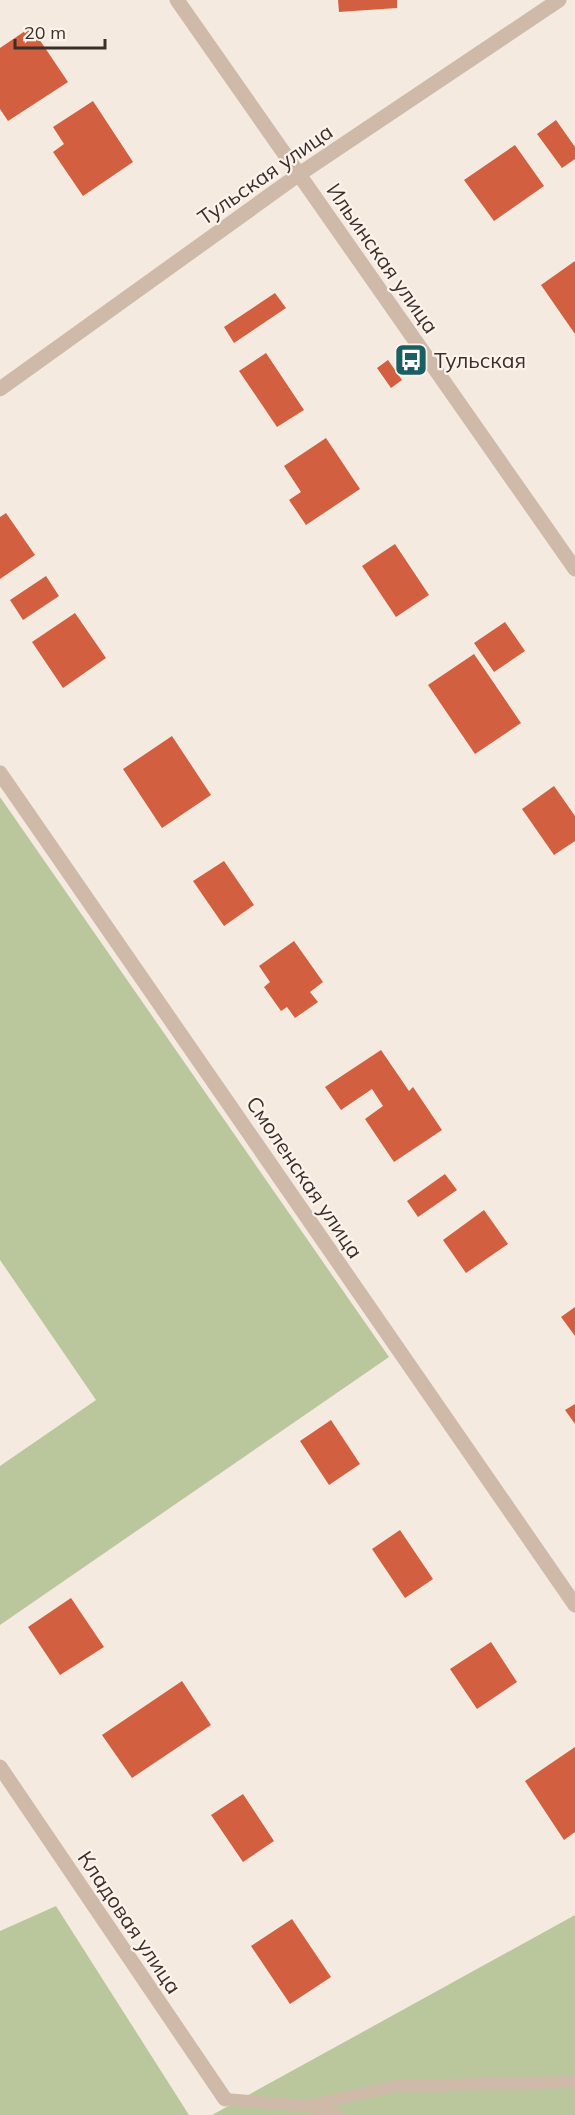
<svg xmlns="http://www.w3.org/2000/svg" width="575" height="2115" viewBox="0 0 575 2115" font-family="Mulish,sans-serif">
  <rect width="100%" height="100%" fill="#f5eadf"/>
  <g fill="#bac79d">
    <polygon points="0,797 389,1357 0,1625 0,1466 96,1400 0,1260"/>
    <polygon points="56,1906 189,2115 0,2115 0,1931"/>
    <polygon points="575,1915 575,2115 212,2115"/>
  </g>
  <g fill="#d25f40">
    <polygon points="338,0 397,0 397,8 339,12"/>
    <polygon points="31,27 68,82 8,121 0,109 0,48"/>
    <polygon points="93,101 133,162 83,196 53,152 64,144 53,127"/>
    <polygon points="556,120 575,147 575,159 562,168 537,134"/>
    <polygon points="515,145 544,186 494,221 464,180"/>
    <polygon points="575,261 575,334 541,285"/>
    <polygon points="275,293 286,308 234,343 224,327"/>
    <polygon points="266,353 304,410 277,427 239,371"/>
    <polygon points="388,360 402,380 391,388 377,368"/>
    <polygon points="326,438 360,489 306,525 289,500 301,492 284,466"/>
    <polygon points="6,513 35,555 0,579 0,517"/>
    <polygon points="395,544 429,595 396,617 362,566"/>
    <polygon points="46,576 59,596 23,620 10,600"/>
    <polygon points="75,613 106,658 63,688 32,642"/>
    <polygon points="505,622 525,651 494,672 474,643"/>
    <polygon points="474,654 521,723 475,754 428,685"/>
    <polygon points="172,736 211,795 162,828 123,769"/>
    <polygon points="554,786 575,816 575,841 554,855 522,809"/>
    <polygon points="224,861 254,905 224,926 193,881"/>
    <polygon points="294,941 323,982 310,992 318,1002 295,1018 287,1007 281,1011 264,987 270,982 259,966"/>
    <polygon points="381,1050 409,1091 413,1087 442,1130 394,1162 365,1119 383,1106 372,1089 341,1110 325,1087"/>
    <polygon points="445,1174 457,1190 418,1217 407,1201"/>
    <polygon points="484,1210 508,1244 466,1273 443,1240"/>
    <polygon points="575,1307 575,1336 561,1317"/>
    <polygon points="575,1404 575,1424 565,1410"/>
    <polygon points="331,1420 360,1464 329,1485 300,1441"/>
    <polygon points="400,1530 433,1579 405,1598 372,1549"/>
    <polygon points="71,1598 104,1647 60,1675 28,1627"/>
    <polygon points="491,1642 517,1682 477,1709 450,1669"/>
    <polygon points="182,1681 211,1725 132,1778 102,1735"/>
    <polygon points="575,1747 575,1832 564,1840 525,1781"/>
    <polygon points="243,1794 274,1841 243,1862 211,1815"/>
    <polygon points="292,1919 331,1977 290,2004 251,1946"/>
  </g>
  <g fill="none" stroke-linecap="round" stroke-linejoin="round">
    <g stroke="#cfb9a9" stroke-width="12">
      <polyline points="225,2099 307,2106 338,2115"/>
      <polyline points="307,2106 395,2086 575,2082"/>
    </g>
    <g stroke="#cfb9a9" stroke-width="15">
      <polyline points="177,0 575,569"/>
      <polyline points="0,389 298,175 559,0"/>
      <polyline points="0,773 575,1605"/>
      <polyline points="0,1767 225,2099"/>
    </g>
  </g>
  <defs>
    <symbol id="bus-square" viewBox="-11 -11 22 22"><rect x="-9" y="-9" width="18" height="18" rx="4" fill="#1a6062" stroke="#fcf4ec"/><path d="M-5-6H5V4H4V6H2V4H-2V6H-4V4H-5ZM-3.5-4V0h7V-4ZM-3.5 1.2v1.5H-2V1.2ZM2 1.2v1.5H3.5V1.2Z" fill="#fff"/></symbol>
  </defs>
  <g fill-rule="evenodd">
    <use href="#bus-square" x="392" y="341" width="38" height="38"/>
  </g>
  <g text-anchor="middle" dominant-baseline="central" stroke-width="4.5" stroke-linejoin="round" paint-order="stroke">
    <g font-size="21" fill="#3c2f29" stroke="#fcf4ec">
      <text transform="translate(265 174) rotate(-35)">Тульская улица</text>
      <text transform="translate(383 258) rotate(55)">Ильинская улица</text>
      <text transform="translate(305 1177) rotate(56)">Смоленская улица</text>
      <text transform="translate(130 1922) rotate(56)">Кладовая улица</text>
    </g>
    <g font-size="21" fill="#3c2f29" stroke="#fcf4ec" text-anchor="start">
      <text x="434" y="360">Тульская</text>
    </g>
  </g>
  <path d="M15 39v9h90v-9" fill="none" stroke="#3c2f29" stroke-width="3"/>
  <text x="24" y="39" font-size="18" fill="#3c2f29" stroke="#fcf4ec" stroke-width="4.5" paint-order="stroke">20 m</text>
</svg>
